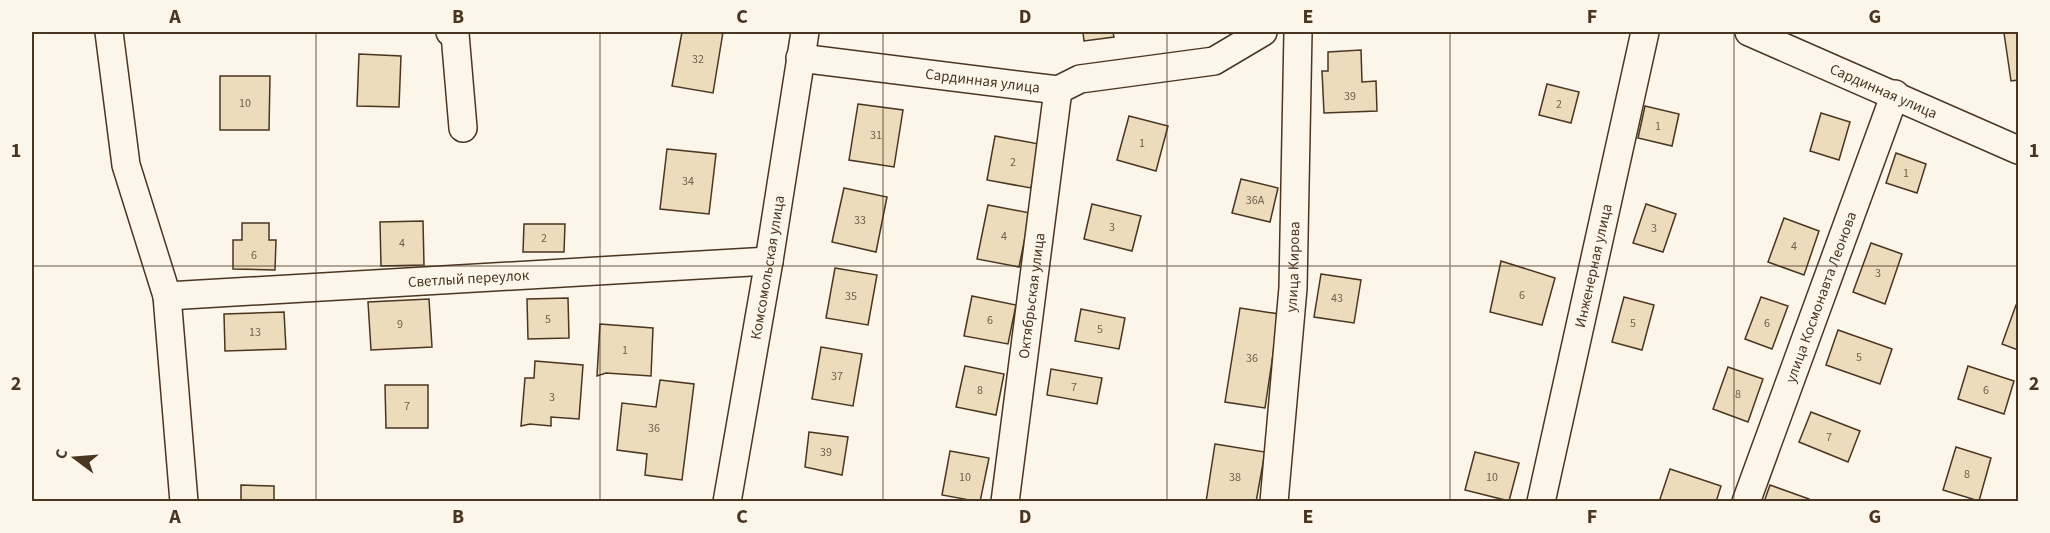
<svg xmlns="http://www.w3.org/2000/svg" width="2050" height="533" viewBox="0 0 2050 533" font-family="'Source Sans 3',sans-serif">
  <rect width="100%" height="100%" fill="#fbf6e9"/>
  <g fill="#ecdcbc" stroke="#4a3520" stroke-width="1.5">
    <polygon points="682,32 723,32 713,93 672,86"/>
    <polygon points="1083,32 1113,32 1114,37 1084,41"/>
    <polygon points="2018,32 2018,80 2011,81 2004,33"/>
    <polygon points="1361,50 1362,82 1376,81 1377,111 1324,113 1322,71 1328,71 1328,52"/>
    <polygon points="359,54 401,56 399,107 357,106"/>
    <polygon points="220,76 270,76 269,130 220,130"/>
    <polygon points="1547,84 1579,92 1571,123 1539,115"/>
    <polygon points="858,104 903,110 894,167 849,160"/>
    <polygon points="1645,106 1679,114 1672,146 1638,138"/>
    <polygon points="1821,113 1850,122 1839,160 1810,151"/>
    <polygon points="1129,116 1168,126 1156,171 1117,160"/>
    <polygon points="995,136 1039,144 1031,188 987,180"/>
    <polygon points="667,149 716,154 709,214 660,209"/>
    <polygon points="1896,153 1926,164 1917,193 1886,183"/>
    <polygon points="1241,179 1278,188 1270,222 1232,213"/>
    <polygon points="844,188 887,197 876,252 832,242"/>
    <polygon points="1092,204 1141,216 1132,251 1084,239"/>
    <polygon points="1646,204 1676,214 1663,252 1633,243"/>
    <polygon points="988,205 1030,213 1019,267 977,259"/>
    <polygon points="1784,218 1819,231 1804,275 1768,262"/>
    <polygon points="423,221 424,265 381,266 380,222"/>
    <polygon points="242,223 269,223 269,240 276,240 275,270 233,269 233,240 242,240"/>
    <polygon points="524,224 565,224 564,252 523,252"/>
    <polygon points="1871,243 1902,254 1885,304 1853,292"/>
    <polygon points="1501,261 1555,278 1542,325 1490,312"/>
    <polygon points="835,268 877,275 868,325 826,318"/>
    <polygon points="1321,274 1361,280 1354,323 1314,317"/>
    <polygon points="972,296 1016,305 1008,344 964,336"/>
    <polygon points="1624,297 1654,305 1642,350 1612,342"/>
    <polygon points="1761,297 1788,306 1772,349 1745,339"/>
    <polygon points="568,298 569,338 528,339 527,299"/>
    <polygon points="429,299 432,347 371,350 368,302"/>
    <polygon points="2016,305 2018,305 2018,350 2002,344"/>
    <polygon points="1240,308 1279,314 1265,408 1225,402"/>
    <polygon points="1081,309 1125,318 1119,349 1075,341"/>
    <polygon points="284,312 286,349 225,351 224,314"/>
    <polygon points="600,324 653,328 651,376 606,373 597,376"/>
    <polygon points="1838,330 1892,349 1880,384 1826,365"/>
    <polygon points="821,347 862,354 853,406 812,399"/>
    <polygon points="535,361 583,365 579,419 551,417 551,426 530,424 521,426 525,378 534,378"/>
    <polygon points="965,366 1004,374 996,415 956,407"/>
    <polygon points="1968,366 2014,381 2004,414 1958,399"/>
    <polygon points="1728,367 1763,379 1748,422 1713,409"/>
    <polygon points="1051,369 1102,378 1097,404 1047,395"/>
    <polygon points="660,380 694,384 682,480 645,475 647,454 617,450 622,403 656,407"/>
    <polygon points="385,385 428,385 428,428 386,428"/>
    <polygon points="1811,412 1860,431 1848,462 1799,442"/>
    <polygon points="809,432 848,437 842,475 805,467"/>
    <polygon points="1215,444 1265,452 1256,502 1206,502"/>
    <polygon points="1956,447 1991,458 1979,501 1943,490"/>
    <polygon points="950,451 989,458 980,502 942,495"/>
    <polygon points="1475,452 1519,463 1509,501 1465,490"/>
    <polygon points="1670,469 1721,486 1716,502 1659,502"/>
    <polygon points="241,485 274,486 274,502 241,502"/>
    <polygon points="1770,485 1809,499 1808,502 1764,502"/>
  </g>
  <g fill="none" stroke-linecap="round" stroke-linejoin="round">
    <defs>
      <g id="minor">
        <polyline points="109,32 126,165 167,296 184,502"/>
        <polyline points="450,32 455,34 463,128"/>
        <path id="s1" d="M1749,32l269,118"/>
        <path id="s2" d="M800,58l258,32 22,-11 134,-18 49,-29"/>
        <path id="s3" d="M167,296l602,-35"/>
        <path id="s4" d="M727,502l42,-241 36,-229"/>
        <path id="s5" d="M1005,502l53,-412"/>
        <path id="s6" d="M1274,502l19,-214 5,-256"/>
        <path id="s7" d="M1541,502l104,-470"/>
        <path id="s8" d="M1746,502l149,-408"/>
      </g>
    </defs>
    <use href="#minor" stroke="#4a3520" stroke-width="30"/>
    <use href="#minor" stroke="#fbf6e9" stroke-width="27"/>
  </g>
  <path fill="none" stroke="#4a3520" stroke-width="1.5" stroke-opacity="0.55" d="M316,32v470M600,32v470M883,32v470M1167,32v470M1450,32v470M1734,32v470M32,266h1986"/>
  <g text-anchor="middle" dominant-baseline="central" stroke-width="4.5" stroke-linejoin="round" paint-order="stroke">
    <g font-size="12" fill="#725f47">
      <text x="698" y="59">32</text>
      <text x="1350" y="96">39</text>
      <text x="245" y="103">10</text>
      <text x="1559" y="104">2</text>
      <text x="1658" y="126">1</text>
      <text x="876" y="135">31</text>
      <text x="1142" y="143">1</text>
      <text x="1013" y="162">2</text>
      <text x="1906" y="173">1</text>
      <text x="688" y="181">34</text>
      <text x="1255" y="200">36А</text>
      <text x="860" y="220">33</text>
      <text x="1112" y="227">3</text>
      <text x="1654" y="228">3</text>
      <text x="1004" y="236">4</text>
      <text x="544" y="238">2</text>
      <text x="402" y="243">4</text>
      <text x="1794" y="246">4</text>
      <text x="254" y="255">6</text>
      <text x="1878" y="273">3</text>
      <text x="1522" y="295">6</text>
      <text x="851" y="296">35</text>
      <text x="1337" y="298">43</text>
      <text x="548" y="319">5</text>
      <text x="990" y="320">6</text>
      <text x="1633" y="323">5</text>
      <text x="1767" y="323">6</text>
      <text x="400" y="324">9</text>
      <text x="1100" y="329">5</text>
      <text x="255" y="332">13</text>
      <text x="625" y="350">1</text>
      <text x="1859" y="357">5</text>
      <text x="1252" y="358">36</text>
      <text x="837" y="376">37</text>
      <text x="1074" y="387">7</text>
      <text x="980" y="390">8</text>
      <text x="1986" y="390">6</text>
      <text x="1738" y="394">8</text>
      <text x="552" y="397">3</text>
      <text x="407" y="406">7</text>
      <text x="654" y="428">36</text>
      <text x="1829" y="437">7</text>
      <text x="826" y="452">39</text>
      <text x="1967" y="474">8</text>
      <text x="965" y="477">10</text>
      <text x="1235" y="477">38</text>
      <text x="1492" y="477">10</text>
    </g>
    <g font-size="15" fill="#4a3520" stroke="#fbf6e9">
      <text stroke="none"><textPath href="#s2" startOffset="184">Сардинная улица</textPath></text>
      <text stroke="none"><textPath href="#s1" startOffset="147">Сардинная улица</textPath></text>
      <text stroke="none"><textPath href="#s7" startOffset="242">Инженерная улица</textPath></text>
      <text stroke="none"><textPath href="#s4" startOffset="238">Комсомольская улица</textPath></text>
      <text stroke="none"><textPath href="#s6" startOffset="236">улица Кирова</textPath></text>
      <text stroke="none"><textPath href="#s3" startOffset="302">Светлый переулок</textPath></text>
      <text stroke="none"><textPath href="#s5" startOffset="208">Октябрьская улица</textPath></text>
      <text stroke="none"><textPath href="#s8" startOffset="218">улица Космонавта Леонова</textPath></text>
    </g>
  </g>
  <rect width="2050" height="533" fill="none" stroke="#fbf6e9" stroke-width="66"/>
  <g transform="translate(75 458) rotate(286)" stroke="#fbf6e9" stroke-width="4.5" paint-order="stroke">
  <path d="M0-4.5L10 22L0 15L-10 22Z" fill="#4a3520"/>
  <text y="-9" font-size="16" font-weight="bold" text-anchor="middle" fill="#4a3520">С</text>
  </g>
  <rect x="33" y="33" width="1984" height="467" fill="none" stroke="#4a3520" stroke-width="2"/>
  <g font-size="20" text-anchor="middle" font-weight="bold" fill="#4a3520">
    <text x="175" y="23">A</text>
    <text x="458" y="23">B</text>
    <text x="742" y="23">C</text>
    <text x="1025" y="23">D</text>
    <text x="1308" y="23">E</text>
    <text x="1592" y="23">F</text>
    <text x="1875" y="23">G</text>
    <text x="16" y="157">1</text>
    <text x="2034" y="157">1</text>
    <text x="16" y="390">2</text>
    <text x="2034" y="390">2</text>
    <text x="175" y="523">A</text>
    <text x="458" y="523">B</text>
    <text x="742" y="523">C</text>
    <text x="1025" y="523">D</text>
    <text x="1308" y="523">E</text>
    <text x="1592" y="523">F</text>
    <text x="1875" y="523">G</text>
  </g>
</svg>
